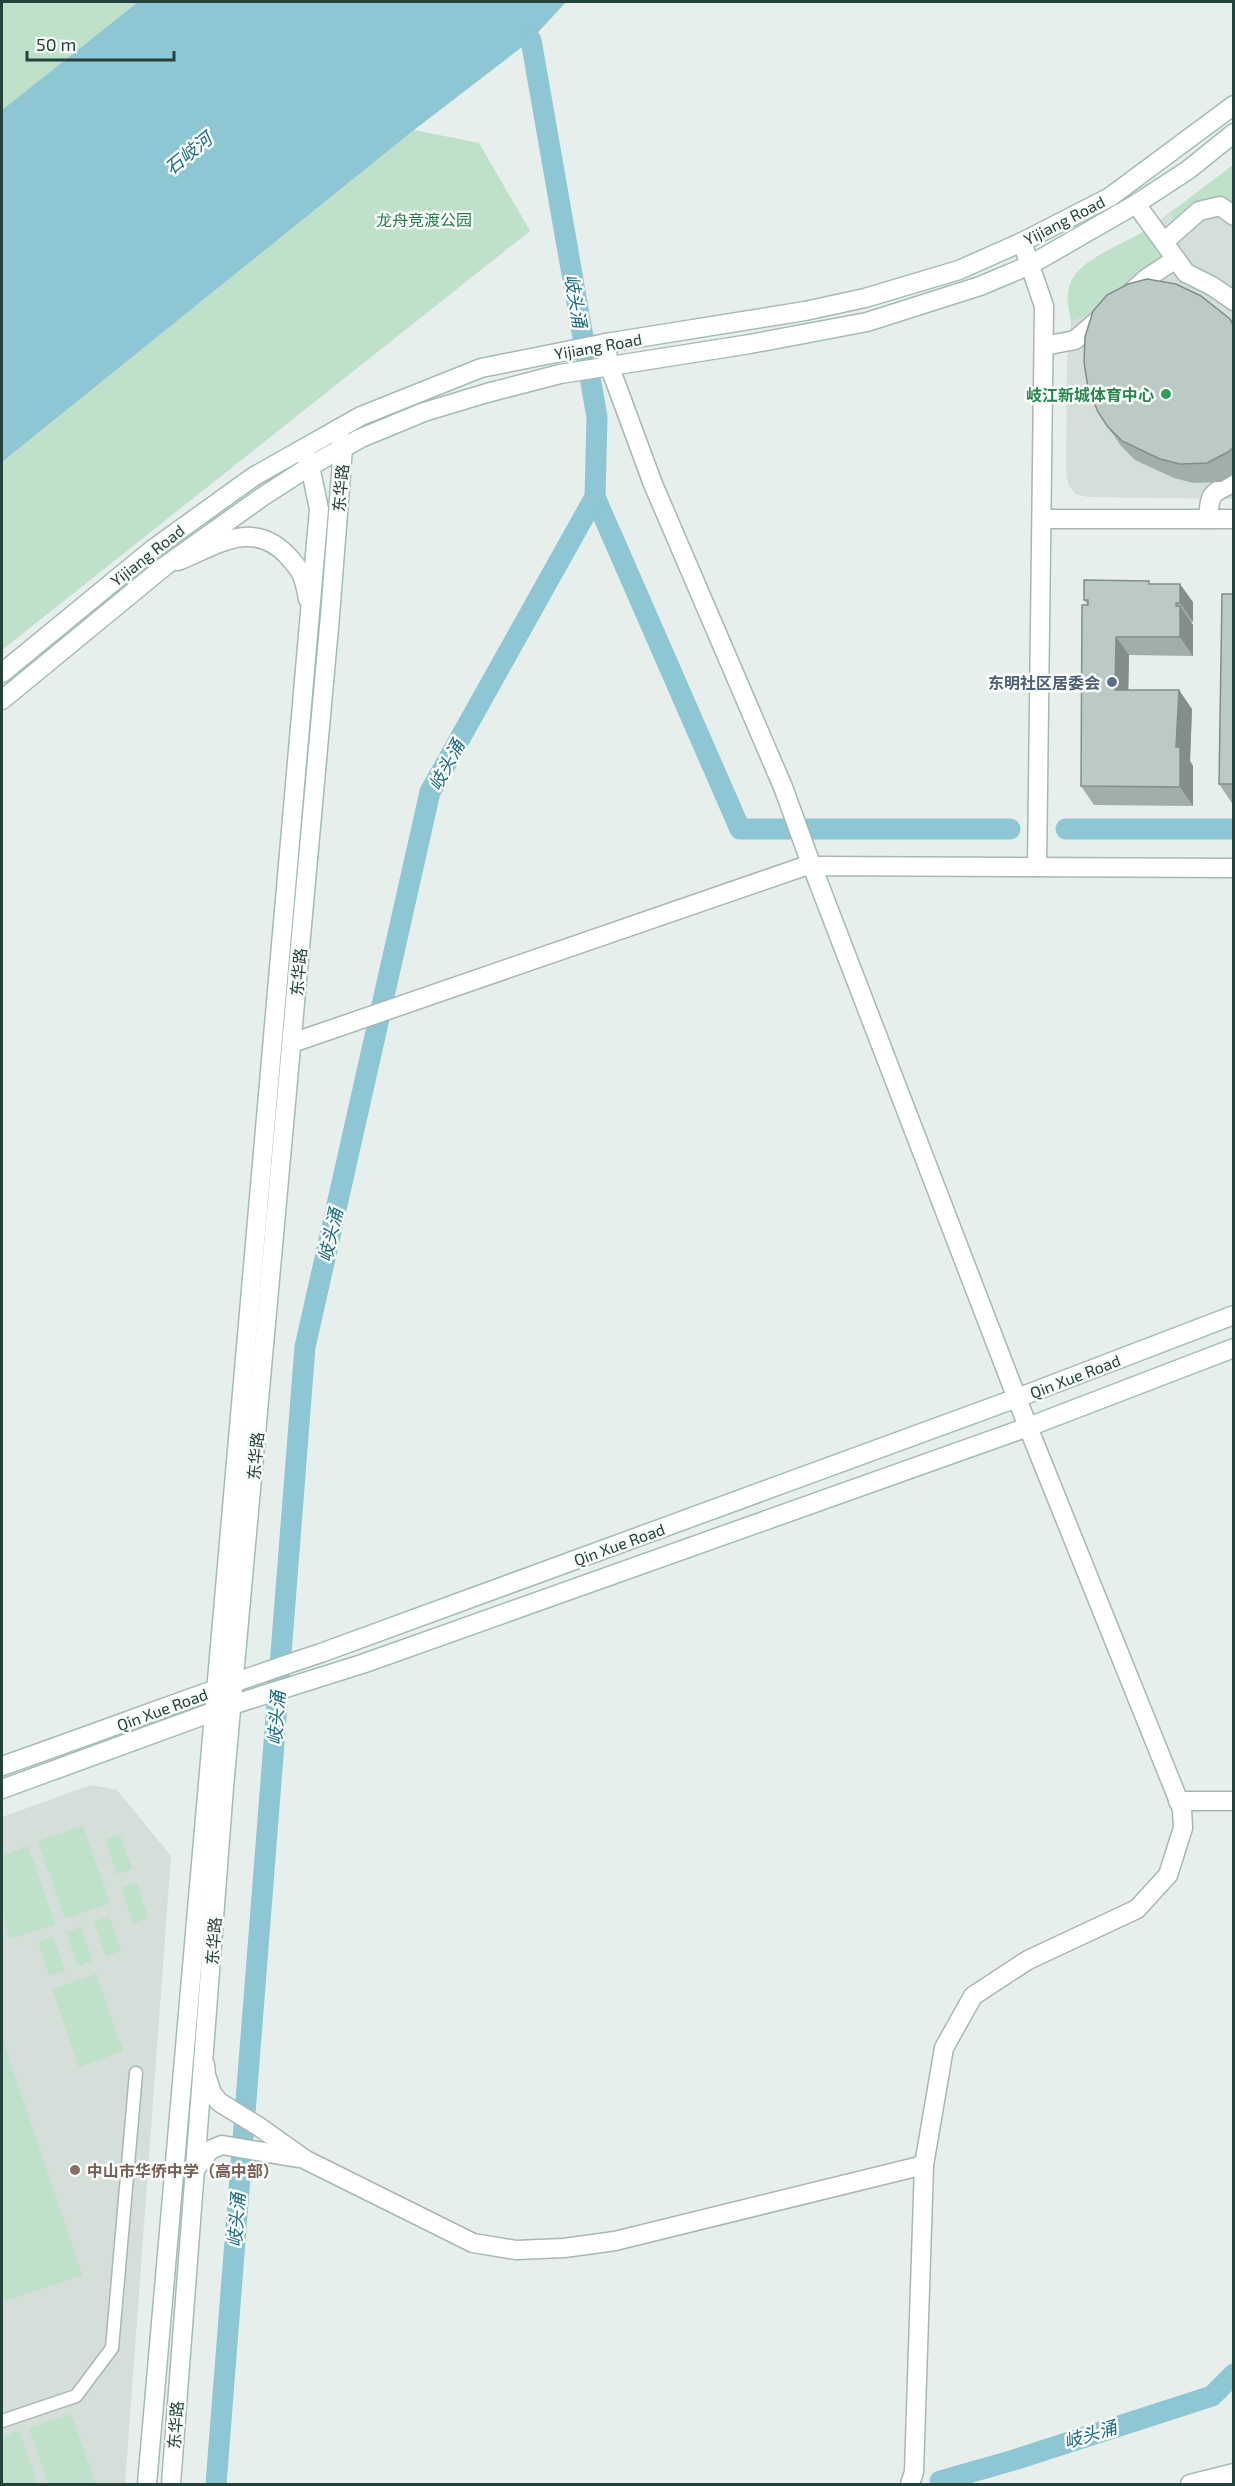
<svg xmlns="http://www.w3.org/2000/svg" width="1235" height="2486" viewBox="0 0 1235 2486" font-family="'Exo 2','Noto Sans SC',sans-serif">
  <rect width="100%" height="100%" fill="#e6efeb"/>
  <g fill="#d4dfda">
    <polygon points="1233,165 1233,499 1088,497 1075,494 1068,484 1066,471 1067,361 1071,321 1067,300 1070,284 1075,275 1086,264 1145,231"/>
    <polygon points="91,1785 117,1790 171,1856 125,2484 2,2484 2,1817"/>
  </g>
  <g fill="#bfe0c9">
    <polygon points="2,2 138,2 2,110"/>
    <polygon points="414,130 479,143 530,231 2,650 2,462"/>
    <path d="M1233,165v39c-26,-18 -37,4 -58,15l-3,-2 -1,-4 5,-4z"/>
    <path d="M1145,231l19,24 -49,36 -26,24 -18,6c-2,-12 -5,-25 -1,-37 7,-23 54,-41 75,-53z"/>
    <polygon points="83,1826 110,1903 65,1919 38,1841"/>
    <polygon points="120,1835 132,1869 117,1874 105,1840"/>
    <polygon points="28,1846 55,1924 10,1939 2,1913 2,1856"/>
    <polygon points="137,1883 148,1918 133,1923 121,1888"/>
    <polygon points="109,1916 121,1951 106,1956 94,1922"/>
    <polygon points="81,1927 92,1961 78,1966 66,1932"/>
    <polygon points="53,1937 65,1971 49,1976 38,1942"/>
    <polygon points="96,1974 123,2051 79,2067 52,1989"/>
    <polygon points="2,2037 82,2275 2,2302"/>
    <polygon points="71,2414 96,2484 48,2484 29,2428"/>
    <polygon points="19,2430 38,2484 2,2484 2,2437"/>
  </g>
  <polygon fill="#8ec6d4" points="138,2 566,2 531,40 414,130 2,462 2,110"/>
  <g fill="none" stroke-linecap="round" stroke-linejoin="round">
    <g stroke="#8ec6d4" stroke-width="21">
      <polyline points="595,497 740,829 1010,829"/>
      <polyline points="1066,829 1234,829"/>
      <polyline points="940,2481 1014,2460 1212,2396 1234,2374"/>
      <polyline points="216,2484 305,1347 430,792 595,497 597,417 531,40"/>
    </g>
    <defs>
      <polyline id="service" points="2,2421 76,2396 112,2348 136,2073"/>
      <g id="minor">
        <polyline points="1136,204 1186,273 1212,286 1234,301"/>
        <polyline points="1022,242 1044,306 1037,867"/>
        <polyline points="1164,242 1199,211 1220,206 1234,216"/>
        <polyline points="1128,295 1147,278 1176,259"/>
        <polyline points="1044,346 1075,340 1104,315"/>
        <polyline points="1043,519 1234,519"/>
        <path d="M1208,519c2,-25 2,-26 26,-36"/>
        <polyline points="292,1043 811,864"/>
      </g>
      <g id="tertiary">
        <polyline points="606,343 609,365 653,484 783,787 811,864"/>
        <path d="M178,561c38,-15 73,-42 108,-7 16,17 18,22 22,45"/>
        <polyline points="1178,1801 1234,1801"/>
        <polyline points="205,2065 206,2075 212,2093 219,2102 258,2126 306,2160 473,2243 516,2250 564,2248 615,2241 924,2165"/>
        <polyline points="194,2171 210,2150 222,2145 298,2158"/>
        <polyline points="910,2484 914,2472 924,2165 944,2048 973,1996 1028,1960 1137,1909 1168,1875 1183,1828 1182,1809 1028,1427 812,866 1234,868"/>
      </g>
      <g id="secondary">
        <polyline points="2,673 153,549 253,477 361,416 481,368 606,343 805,311 865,298 959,270 1022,242 1110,197 1234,105"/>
        <polyline points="2,700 165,566 262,497 310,466 361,438 424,412 487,393 560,374 750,344 867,322 980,286 1030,265 1136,204 1188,170 1234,133"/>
        <path d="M2,1766c106,-37 212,-78 319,-113l696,-255 217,-83"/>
        <polyline points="2,1789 232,1705 362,1664 1028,1427 1234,1348"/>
        <polyline points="147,2484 319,509 310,466 303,449"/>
        <polyline points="171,2484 224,1787 330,616 343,448 338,429"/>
        <polyline points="1190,2484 1234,2473"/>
      </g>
    </defs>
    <use href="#service" stroke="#a8b7b3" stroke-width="15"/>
    <use href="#minor" stroke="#a8b7b3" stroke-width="21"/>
    <use href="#tertiary" stroke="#a8b7b3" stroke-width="21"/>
    <use href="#secondary" stroke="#a4bbb4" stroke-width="21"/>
    <use href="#service" stroke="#fff" stroke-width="12"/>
    <use href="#minor" stroke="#fff" stroke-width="18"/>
    <use href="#tertiary" stroke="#fff" stroke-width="18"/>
    <use href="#secondary" stroke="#fff" stroke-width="18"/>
  </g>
  <g fill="#a1aea9">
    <polygon points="1233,325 1233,475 1221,482 1193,483 1174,478 1135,460 1121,446 1098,412"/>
    <polygon points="1151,584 1193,602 1193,622 1191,622 1193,625 1193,656 1129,655 1128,690 1192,709 1190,761 1193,766 1193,806 1094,805 1081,786 1088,605 1084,600"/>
    <polygon points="1233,594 1233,803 1232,803 1219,784"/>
  </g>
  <g fill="#838d89">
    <polygon points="1180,584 1193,602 1193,622 1180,603"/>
    <polygon points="1176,603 1180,609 1180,606 1193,625 1193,656 1180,637"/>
    <polygon points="1116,637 1129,655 1128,709 1115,690"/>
    <polygon points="1179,690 1192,709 1190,761 1193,766 1193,806 1180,787 1176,747"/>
  </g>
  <g fill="#bbcac4" stroke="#838d89" stroke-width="1.5">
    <polygon points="1147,279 1176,284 1201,296 1230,319 1233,325 1233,448 1228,452 1207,463 1180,464 1160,459 1122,441 1108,427 1098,412 1088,388 1084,362 1085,337 1093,311 1107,295 1128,284"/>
    <polygon points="1084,580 1149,581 1149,584 1180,584 1180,603 1176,603 1176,606 1180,606 1180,637 1116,637 1115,690 1179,690 1176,747 1180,747 1180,787 1081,786 1082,605 1088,605 1088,600 1084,600"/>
    <polygon points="1222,594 1233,594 1233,784 1219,784"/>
  </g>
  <circle fill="#2e9e5b" stroke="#f7fbf9" stroke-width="2" cx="1166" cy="394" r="6"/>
  <circle fill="#5c6f8a" stroke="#f7fbf9" stroke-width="2" cx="1112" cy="682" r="6"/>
  <circle fill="#8d6e63" stroke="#f7fbf9" stroke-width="2" cx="75" cy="2170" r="6"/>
  <g text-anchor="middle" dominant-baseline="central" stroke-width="5" stroke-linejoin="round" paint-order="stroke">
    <g font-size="16" fill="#2d794e" stroke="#f7fbf9">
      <text x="424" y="219">龙舟竞渡公园</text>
    </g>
    <g font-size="16" fill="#24413b" stroke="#f7fbf9">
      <text transform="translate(1064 220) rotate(-27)">Yijiang Road</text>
      <text transform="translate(598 346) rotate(-10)">Yijiang Road</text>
      <text transform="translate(340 488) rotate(-85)">东华路</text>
      <text transform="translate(147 555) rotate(-38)">Yijiang Road</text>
      <text transform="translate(298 972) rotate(-85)">东华路</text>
      <text transform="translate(1075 1376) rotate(-21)">Qin Xue Road</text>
      <text transform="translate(255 1456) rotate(-85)">东华路</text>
      <text transform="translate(619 1544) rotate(-20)">Qin Xue Road</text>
      <text transform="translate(162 1709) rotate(-20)">Qin Xue Road</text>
      <text transform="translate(213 1941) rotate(-86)">东华路</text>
      <text transform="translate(175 2425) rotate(-86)">东华路</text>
    </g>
    <g font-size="16" font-weight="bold" fill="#27864d" stroke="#f7fbf9" text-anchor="end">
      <text x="1154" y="394">岐江新城体育中心</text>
    </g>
    <g font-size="16" font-weight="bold" fill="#4e5e75" stroke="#f7fbf9" text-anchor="end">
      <text x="1100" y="682">东明社区居委会</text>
    </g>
    <g font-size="16" font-weight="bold" fill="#785e54" stroke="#f7fbf9" text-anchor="start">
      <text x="87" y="2170">中山市华侨中学（高中部）</text>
    </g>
    <g font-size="18" font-style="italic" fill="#1c6a7f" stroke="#f7fbf9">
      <text transform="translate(188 153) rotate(-39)">石岐河</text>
      <text transform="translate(576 301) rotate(80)">岐头涌</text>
      <text transform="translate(446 765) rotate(-62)">岐头涌</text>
      <text transform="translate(330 1235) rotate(-77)">岐头涌</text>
      <text transform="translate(276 1718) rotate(-86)">岐头涌</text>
      <text transform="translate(236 2220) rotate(-86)">岐头涌</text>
      <text transform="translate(1090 2434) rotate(-17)">岐头涌</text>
    </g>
  </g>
  <rect width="1235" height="2486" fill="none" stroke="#24413b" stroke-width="6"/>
  <path d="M27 51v9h147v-9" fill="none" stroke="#24413b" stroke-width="3"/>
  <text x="36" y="51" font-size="18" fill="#24413b" stroke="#f7fbf9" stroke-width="4.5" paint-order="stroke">50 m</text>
</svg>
